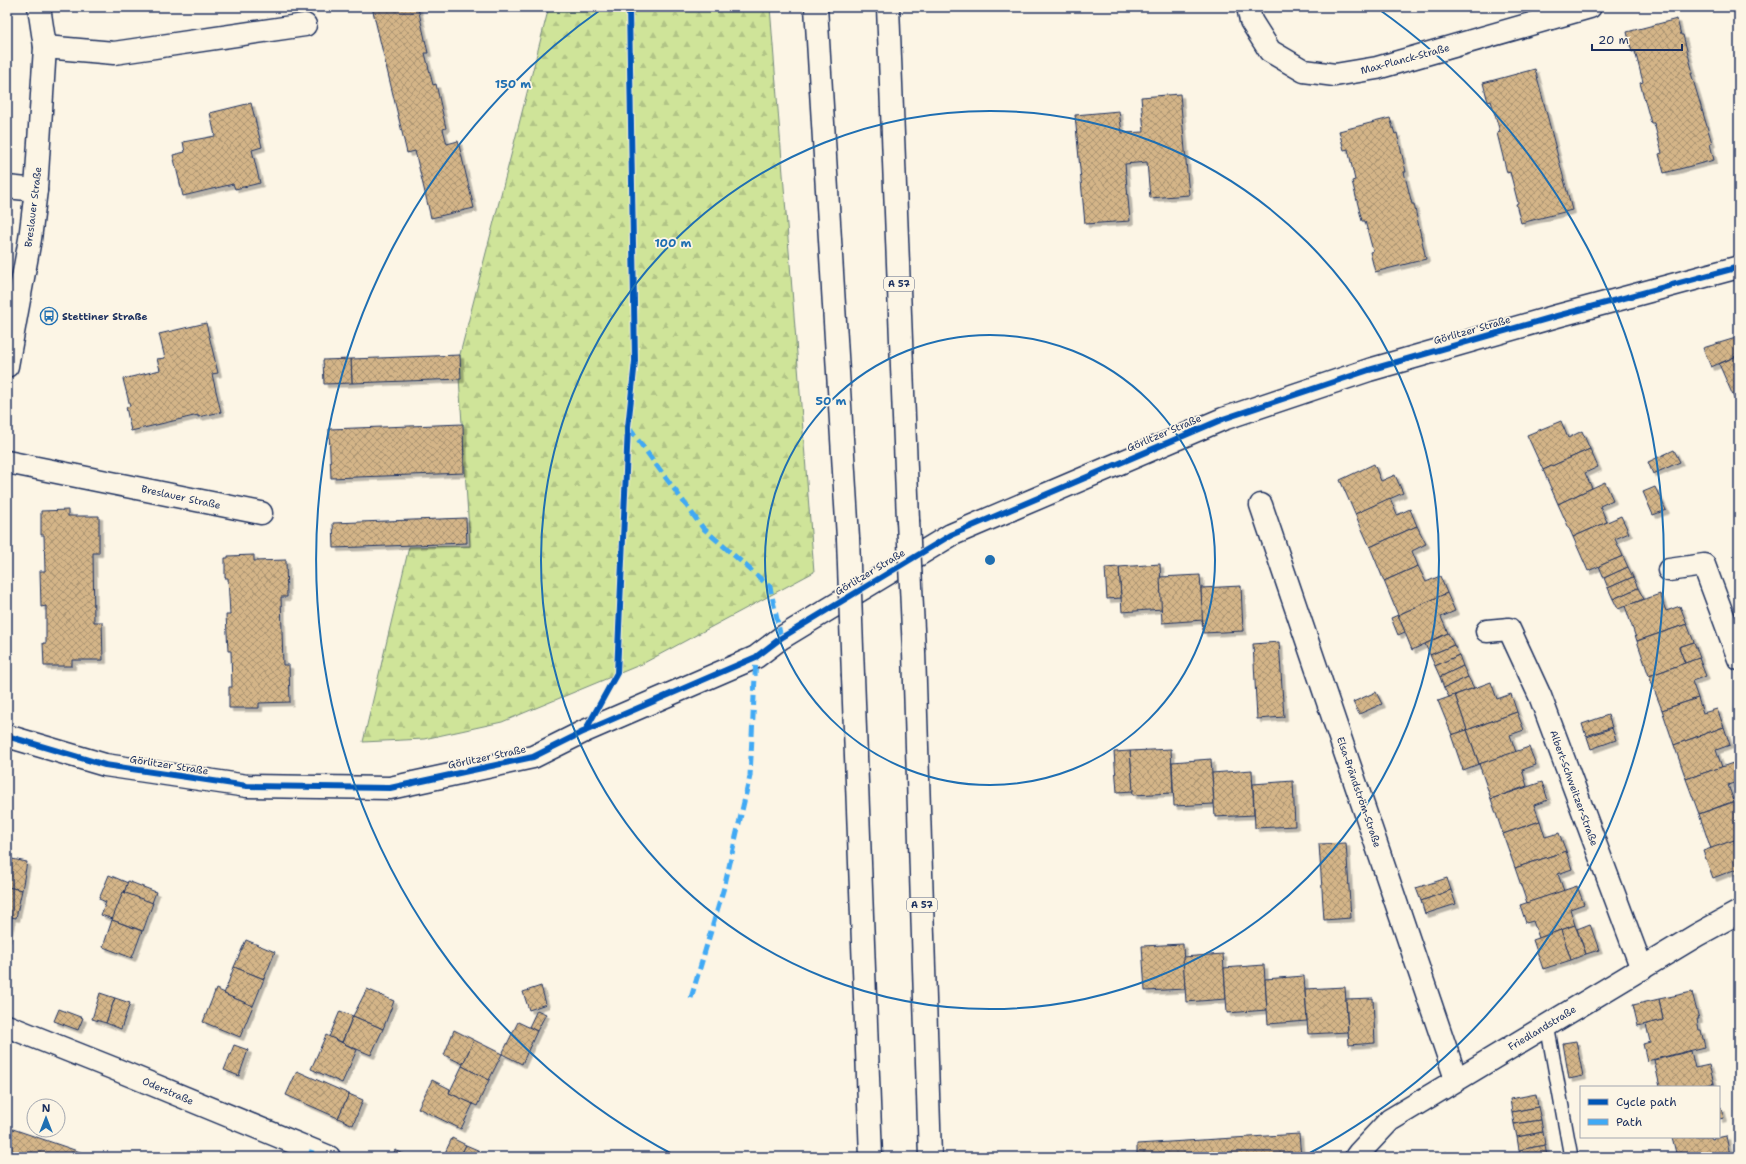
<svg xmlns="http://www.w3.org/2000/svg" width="1746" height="1164" viewBox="0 0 1746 1164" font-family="'Shantell Sans',sans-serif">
  <defs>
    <pattern id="forest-firs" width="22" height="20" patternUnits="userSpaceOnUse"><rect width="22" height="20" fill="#cfe499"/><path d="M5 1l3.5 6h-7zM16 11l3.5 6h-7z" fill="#b1c486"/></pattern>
    <pattern id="building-cross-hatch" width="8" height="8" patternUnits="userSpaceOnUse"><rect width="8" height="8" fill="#d4b588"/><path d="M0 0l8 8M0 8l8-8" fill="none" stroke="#ab9472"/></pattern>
    <filter id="shadow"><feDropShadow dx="3.5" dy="3.5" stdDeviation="0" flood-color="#0004"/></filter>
  </defs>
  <rect width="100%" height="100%" fill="#fcf5e5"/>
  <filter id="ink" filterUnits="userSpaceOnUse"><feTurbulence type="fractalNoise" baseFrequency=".025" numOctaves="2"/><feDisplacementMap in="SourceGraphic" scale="8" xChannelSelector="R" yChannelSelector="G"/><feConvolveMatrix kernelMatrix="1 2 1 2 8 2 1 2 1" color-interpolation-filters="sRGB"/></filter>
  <g filter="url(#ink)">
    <polygon fill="url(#forest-firs)" stroke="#758a7c" points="549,7 770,7 814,572 642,664 502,722 424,739 363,742 409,547 470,546 458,362"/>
    <g fill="url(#building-cross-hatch)" stroke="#1b2f5e" filter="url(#shadow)">
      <polygon points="372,7 418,8 428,53 425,53 433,85 436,84 446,128 443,129 447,144 458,141 474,208 431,218 415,151 407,153"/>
      <polygon points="1677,19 1681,35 1683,35 1693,73 1691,73 1712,143 1710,144 1714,160 1664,173 1659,154 1662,153 1654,123 1651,123 1640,83 1643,82 1635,51 1632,52 1627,32"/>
      <polygon points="1535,69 1572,210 1521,223 1516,204 1518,203 1510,172 1507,173 1497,133 1500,132 1491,101 1488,102 1483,83"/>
      <polygon points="1180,94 1189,195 1150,198 1147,162 1125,164 1130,221 1085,224 1075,115 1119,111 1122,133 1144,132 1141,97"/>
      <polygon points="251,103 262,147 252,150 260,183 235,189 233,184 183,196 173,155 185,152 183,142 215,136 210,113"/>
      <polygon points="1390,118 1395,134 1397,133 1406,172 1404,172 1412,204 1414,204 1426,259 1375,272 1370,252 1373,251 1365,221 1362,221 1352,181 1355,180 1348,149 1344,150 1339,131"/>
      <polygon points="206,323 218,373 212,374 221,412 198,417 198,415 131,431 126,407 130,406 123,379 160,370 157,359 165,358 159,334"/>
      <polygon points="1739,337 1739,355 1711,367 1703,348"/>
      <polygon points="460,355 461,379 352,383 351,359"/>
      <polygon points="1739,355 1739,395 1734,398 1719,364"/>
      <polygon points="351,359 352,383 324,384 323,360"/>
      <polygon points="1739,395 1739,409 1734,398"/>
      <polygon points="1561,421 1568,438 1582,431 1590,449 1543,470 1527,435"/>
      <polygon points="463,424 464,473 331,478 329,429"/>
      <polygon points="1590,449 1598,467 1585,473 1592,488 1558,504 1543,470"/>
      <polygon points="1674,450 1680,462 1653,474 1648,462"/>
      <polygon points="1374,464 1381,481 1395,475 1403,493 1355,514 1340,480"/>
      <polygon points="1605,482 1613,500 1600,506 1607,522 1573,537 1558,504"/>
      <polygon points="1655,487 1666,510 1653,515 1643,492"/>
      <polygon points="1390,498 1397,515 1410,509 1417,526 1370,547 1355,514"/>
      <polygon points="68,510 68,516 99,516 99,553 93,553 94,622 102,622 103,660 72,660 72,666 44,666 43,643 46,643 46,606 41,607 40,571 45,571 44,535 41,535 41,511"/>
      <polygon points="1621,516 1629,533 1615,539 1623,556 1588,571 1573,537"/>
      <polygon points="466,518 467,543 334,548 333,523"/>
      <polygon points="1417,526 1426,544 1412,551 1418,566 1384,581 1370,547"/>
      <polygon points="254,555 254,561 286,560 287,597 281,597 283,665 289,665 290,702 259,703 259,708 229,708 229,687 232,687 231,651 228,651 226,615 230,615 228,578 225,578 225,558 228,558 228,556"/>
      <polygon points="1623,556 1628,567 1604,578 1599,566"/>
      <polygon points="1160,564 1162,609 1122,612 1119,567"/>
      <polygon points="1418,566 1426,582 1440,576 1447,593 1398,615 1384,581"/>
      <polygon points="1119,567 1121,598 1107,599 1105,568"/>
      <polygon points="1628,567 1633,577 1608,588 1604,578"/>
      <polygon points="1200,575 1203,620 1162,623 1160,577"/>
      <polygon points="1633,577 1638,588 1613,599 1608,588"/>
      <polygon points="1241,586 1243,631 1203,633 1201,588"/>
      <polygon points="1638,588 1644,599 1618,609 1613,599"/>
      <polygon points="1447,593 1455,611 1441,617 1448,633 1412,650 1398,615"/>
      <polygon points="1660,594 1666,611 1680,606 1687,624 1637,641 1625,606"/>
      <polygon points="1398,615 1405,632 1398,635 1391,618"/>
      <polygon points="1687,624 1694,642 1679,647 1685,663 1649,676 1637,641"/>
      <polygon points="1448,633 1454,645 1430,655 1425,644"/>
      <polygon points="1279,642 1284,717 1257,719 1253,644"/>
      <polygon points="1694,642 1700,658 1685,663 1679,647"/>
      <polygon points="1454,645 1459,655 1435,666 1430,655"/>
      <polygon points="1459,655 1463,666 1440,677 1435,666"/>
      <polygon points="1699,658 1706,676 1692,681 1698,698 1662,710 1649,676"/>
      <polygon points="1463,666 1468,677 1444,688 1440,677"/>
      <polygon points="1468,677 1474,688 1449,697 1444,688"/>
      <polygon points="1491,682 1497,699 1511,694 1517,712 1467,730 1455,695"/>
      <polygon points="1376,692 1382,704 1359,714 1353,702"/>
      <polygon points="1455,695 1467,730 1452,735 1438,701"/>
      <polygon points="1698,698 1703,713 1717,709 1724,727 1674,745 1662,710"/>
      <polygon points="1517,712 1524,730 1510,735 1516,752 1479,764 1467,730"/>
      <polygon points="1608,715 1612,727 1586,736 1582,724"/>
      <polygon points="1724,727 1730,745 1716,750 1722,767 1686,779 1674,745"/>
      <polygon points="1612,728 1616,740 1591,749 1587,737"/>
      <polygon points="1467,730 1479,764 1463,770 1451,735"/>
      <polygon points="1529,747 1536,765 1522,770 1527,786 1491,799 1479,764"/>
      <polygon points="1171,749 1173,793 1133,795 1130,751"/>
      <polygon points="1130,751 1133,791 1117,792 1114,752"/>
      <polygon points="1211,759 1214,804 1174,806 1172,762"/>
      <polygon points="1736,762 1739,771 1739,781 1728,785 1734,801 1699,814 1686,779"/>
      <polygon points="1252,770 1254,815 1215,817 1212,773"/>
      <polygon points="1293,781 1295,826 1255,828 1253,784"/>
      <polygon points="1542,782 1548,800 1534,805 1540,821 1503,834 1491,799"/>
      <polygon points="1739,800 1739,839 1711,849 1699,814"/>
      <polygon points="1540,821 1545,837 1559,833 1566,851 1515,868 1503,834"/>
      <polygon points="1739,839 1739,854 1734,840"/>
      <polygon points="1734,840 1739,854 1739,868 1713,878 1703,851"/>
      <polygon points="1346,843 1351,918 1324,920 1319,844"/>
      <polygon points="1566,851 1572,869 1558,874 1564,891 1527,903 1515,868"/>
      <polygon points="7,858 27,862 22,890 7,887"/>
      <polygon points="109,875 128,883 113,919 101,915 106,902 99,899"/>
      <polygon points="1447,878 1451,890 1421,901 1416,888"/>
      <polygon points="128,881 156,892 152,903 124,893"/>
      <polygon points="1577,886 1584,904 1570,909 1575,925 1539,938 1533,921 1526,923 1520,905"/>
      <polygon points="7,887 22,890 16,918 7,916"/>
      <polygon points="1451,890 1456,904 1425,914 1421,901"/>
      <polygon points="123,892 153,903 143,931 112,920"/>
      <polygon points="7,916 12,917 7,939"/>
      <polygon points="112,920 142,931 132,958 103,947"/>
      <polygon points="1590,924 1599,950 1586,954 1577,929"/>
      <polygon points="1575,925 1586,954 1571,960 1561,930"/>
      <polygon points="1561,930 1571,960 1543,969 1533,940"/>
      <polygon points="246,940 275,952 264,979 234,967"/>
      <polygon points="1183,944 1185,989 1145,991 1142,946"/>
      <polygon points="1223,954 1226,999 1186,1002 1183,957"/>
      <polygon points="1264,965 1267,1010 1227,1013 1224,968"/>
      <polygon points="234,967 264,979 253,1006 224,994"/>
      <polygon points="1304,976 1307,1021 1268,1024 1265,979"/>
      <polygon points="541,986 546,1004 529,1010 523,992"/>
      <polygon points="1345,987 1348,1032 1308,1034 1305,989"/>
      <polygon points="216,989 225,993 224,994 253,1006 240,1037 203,1022"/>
      <polygon points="367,989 394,1001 383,1029 353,1016"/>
      <polygon points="1692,992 1699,1019 1697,1019 1699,1030 1701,1030 1705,1047 1647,1061 1643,1044 1650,1042 1646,1024 1663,1020 1659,999"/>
      <polygon points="100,993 115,998 106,1023 92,1019"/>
      <polygon points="115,998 130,1003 121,1029 106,1023"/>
      <polygon points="1373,998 1375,1043 1349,1045 1346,999"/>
      <polygon points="1659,999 1663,1020 1638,1026 1633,1005"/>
      <polygon points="59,1009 83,1018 78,1030 54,1021"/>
      <polygon points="537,1010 546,1014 537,1031 529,1027"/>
      <polygon points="340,1011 353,1016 342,1042 329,1037"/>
      <polygon points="353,1016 383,1029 371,1055 342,1043"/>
      <polygon points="518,1022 537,1031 522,1064 502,1054"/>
      <polygon points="454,1030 474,1040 463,1064 444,1055"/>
      <polygon points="326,1035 357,1050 342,1083 311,1069"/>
      <polygon points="474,1040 502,1054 489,1080 462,1066"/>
      <polygon points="1576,1041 1583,1076 1569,1079 1563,1043"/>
      <polygon points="234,1045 248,1050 239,1076 224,1070"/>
      <polygon points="1691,1051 1695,1068 1709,1065 1714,1083 1697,1087 1660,1087 1654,1060"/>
      <polygon points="462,1066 489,1080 477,1106 449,1093"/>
      <polygon points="297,1071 349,1094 338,1118 286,1095"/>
      <polygon points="432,1080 450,1089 449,1093 473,1104 461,1129 418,1108"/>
      <polygon points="1714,1083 1714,1087 1697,1087"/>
      <polygon points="349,1094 363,1100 353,1125 338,1118"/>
      <polygon points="1536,1094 1538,1107 1512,1112 1510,1099"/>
      <polygon points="1538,1107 1541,1120 1514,1124 1512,1112"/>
      <polygon points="1721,1107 1724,1118 1719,1119 1719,1108"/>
      <polygon points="1541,1120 1543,1132 1517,1137 1514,1124"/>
      <polygon points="7,1127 95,1157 7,1157"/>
      <polygon points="1543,1132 1545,1145 1519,1150 1517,1137"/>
      <polygon points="1299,1134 1301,1157 1137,1157 1137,1144"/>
      <polygon points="1726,1136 1730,1155 1723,1157 1677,1157 1672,1137 1711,1137 1712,1139"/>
      <polygon points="452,1138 466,1145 460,1157 443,1157"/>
      <polygon points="466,1145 480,1151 477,1157 460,1157"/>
      <polygon points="1545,1145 1547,1157 1520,1157 1519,1150"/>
      <polygon points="395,1150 410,1157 392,1157"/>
      <polygon points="1447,1152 1448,1157 1420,1157"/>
    </g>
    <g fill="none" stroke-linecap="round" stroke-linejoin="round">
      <defs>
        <polyline id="service" points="1547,1025 1571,1157"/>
        <g id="minor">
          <polyline points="1248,7 1251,21 1270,51 1304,71 1335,75 1377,68 1590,7"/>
          <polyline points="45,47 114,53 305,25"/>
          <polyline points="7,187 36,190"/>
          <polyline points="7,366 30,239 36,190 45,47 39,7"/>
          <polyline points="7,462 261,513"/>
          <polyline points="1261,505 1456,1079"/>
          <polyline points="1669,570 1704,565 1739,659"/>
          <polyline points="1487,631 1509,629 1540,696 1642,969"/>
          <polyline points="7,736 105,765 247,786 390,788 533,757 585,731 756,657 781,638 951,535 1223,419 1369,370 1557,316 1739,267"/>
          <polyline points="7,1026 115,1069 329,1157"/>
          <polyline points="1356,1157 1359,1153 1390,1120 1697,935 1739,912"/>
        </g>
        <g id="motorway">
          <polyline points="816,7 848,538"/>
          <polyline points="888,7 908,520"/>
          <polyline points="914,652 930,1157"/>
          <polyline points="853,676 871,1157"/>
        </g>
      </defs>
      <use href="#service" stroke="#1b2f5e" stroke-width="16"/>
      <use href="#minor" stroke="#1b2f5e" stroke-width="25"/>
      <use href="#motorway" stroke="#1b2f5e" stroke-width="25"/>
      <use href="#service" stroke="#fcf5e5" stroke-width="13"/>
      <use href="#minor" stroke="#fcf5e5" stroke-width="22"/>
      <use href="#motorway" stroke="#fcf5e5" stroke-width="22"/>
      <defs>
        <g id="motorway-bridge">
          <polyline points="908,520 914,652"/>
          <polyline points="848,538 853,676"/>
        </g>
      </defs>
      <use href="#motorway-bridge" stroke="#1b2f5e" stroke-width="25" stroke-linecap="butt"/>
      <use href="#motorway-bridge" stroke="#fcf5e5" stroke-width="22"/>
      <g stroke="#3fa9f5" stroke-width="5" stroke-dasharray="10 5" stroke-linecap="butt">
        <polyline points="629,428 703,528 770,587 781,638"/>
        <polyline points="691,998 725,884 750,776 756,657"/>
        <polyline points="310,1157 312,1150"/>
      </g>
      <defs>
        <g id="cycleway">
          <polyline points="585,731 617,673 628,427 635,361 629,7"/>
          <polyline points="7,736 105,765 247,786 390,788 533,757 585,731 756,657 781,638 951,535 1223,419 1369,370 1557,316 1739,267"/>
        </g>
      </defs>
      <use href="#cycleway" stroke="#fcf5e5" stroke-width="8"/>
      <use href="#cycleway" stroke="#0057b8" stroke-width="6"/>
    </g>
  </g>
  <g fill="none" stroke="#1f6fb2" stroke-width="2">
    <circle cx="990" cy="560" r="225"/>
    <circle cx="990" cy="560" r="449"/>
    <path d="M674 1155A674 674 0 0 1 603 8M1377 8A674 674 0 0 1 1306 1155"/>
  </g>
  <defs>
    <symbol id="bus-ring" viewBox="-11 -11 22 22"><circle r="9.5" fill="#fcf5e5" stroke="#1f6fb2" stroke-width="1.5"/><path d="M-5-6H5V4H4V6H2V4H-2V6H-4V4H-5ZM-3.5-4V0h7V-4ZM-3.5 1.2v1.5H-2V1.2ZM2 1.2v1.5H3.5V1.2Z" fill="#1f6fb2"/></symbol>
  </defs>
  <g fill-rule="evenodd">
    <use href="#bus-ring" x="39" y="306" width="20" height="20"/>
  </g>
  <g text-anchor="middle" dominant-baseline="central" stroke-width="3.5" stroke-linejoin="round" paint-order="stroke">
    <g fill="#fcf5e5" stroke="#5e6a86" stroke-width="1">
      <rect x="884" y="277" width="30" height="14" rx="3"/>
      <rect x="907" y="898" width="30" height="14" rx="3"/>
    </g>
    <g font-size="9" font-weight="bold" fill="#1b2f5e">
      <text x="899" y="284">A 57</text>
      <text x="922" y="905">A 57</text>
    </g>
    <g font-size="10" fill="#1b2f5e" stroke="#fcf5e5">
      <text transform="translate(1405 59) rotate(-15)">Max-Planck-Straße</text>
      <text transform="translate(33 207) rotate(-83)">Breslauer Straße</text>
      <text transform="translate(1472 330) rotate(-16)">Görlitzer Straße</text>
      <text transform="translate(1164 433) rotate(-23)">Görlitzer Straße</text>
      <text transform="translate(181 497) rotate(12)">Breslauer Straße</text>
      <text transform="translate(870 572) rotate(-31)">Görlitzer Straße</text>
      <text transform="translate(487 757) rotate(-12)">Görlitzer Straße</text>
      <text transform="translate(169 765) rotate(9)">Görlitzer Straße</text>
      <text transform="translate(1574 788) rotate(70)">Albert-Schweitzer-Straße</text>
      <text transform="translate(1359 792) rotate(71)">Elsa-Brändström-Straße</text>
      <text transform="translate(1542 1028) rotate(-31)">Friedlandstraße</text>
      <text transform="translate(168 1091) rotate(23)">Oderstraße</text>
    </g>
    <g font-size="10" font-weight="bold" fill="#1b2f5e" stroke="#fcf5e5" text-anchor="start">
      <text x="62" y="316">Stettiner Straße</text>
    </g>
  </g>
  <circle cx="990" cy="560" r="6" fill="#1f6fb2" stroke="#fcf5e5" stroke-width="2"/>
  <g font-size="12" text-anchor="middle" font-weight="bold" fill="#1f6fb2" stroke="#fcf5e5" stroke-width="3.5" stroke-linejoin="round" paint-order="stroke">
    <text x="513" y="88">150 m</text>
    <text x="673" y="247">100 m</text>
    <text x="831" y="405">50 m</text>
  </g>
  <rect width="1746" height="1164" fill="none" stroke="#fcf5e5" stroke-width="24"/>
  <rect x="12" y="12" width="1722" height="1140" fill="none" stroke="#1b2f5e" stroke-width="1.5" filter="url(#ink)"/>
  <rect x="1580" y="1086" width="140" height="52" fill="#fcf5e5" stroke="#a2a6af"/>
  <rect x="1588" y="1099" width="20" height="6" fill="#0057b8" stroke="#a2a6af"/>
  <text x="1616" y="1106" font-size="12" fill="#1b2f5e">Cycle path</text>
  <rect x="1588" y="1119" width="20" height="6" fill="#3fa9f5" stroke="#a2a6af"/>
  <text x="1616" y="1126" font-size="12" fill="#1b2f5e">Path</text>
  <g transform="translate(46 1118)"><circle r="19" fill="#fcf5e5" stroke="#a2a6af"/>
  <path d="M0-3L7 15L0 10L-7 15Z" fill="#1f6fb2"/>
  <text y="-6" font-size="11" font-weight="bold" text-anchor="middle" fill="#1b2f5e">N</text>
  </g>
  <path d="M1592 44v6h90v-6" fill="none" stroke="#1b2f5e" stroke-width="2"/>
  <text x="1598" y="44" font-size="12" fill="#1b2f5e" stroke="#fcf5e5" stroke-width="3" paint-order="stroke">20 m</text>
</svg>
